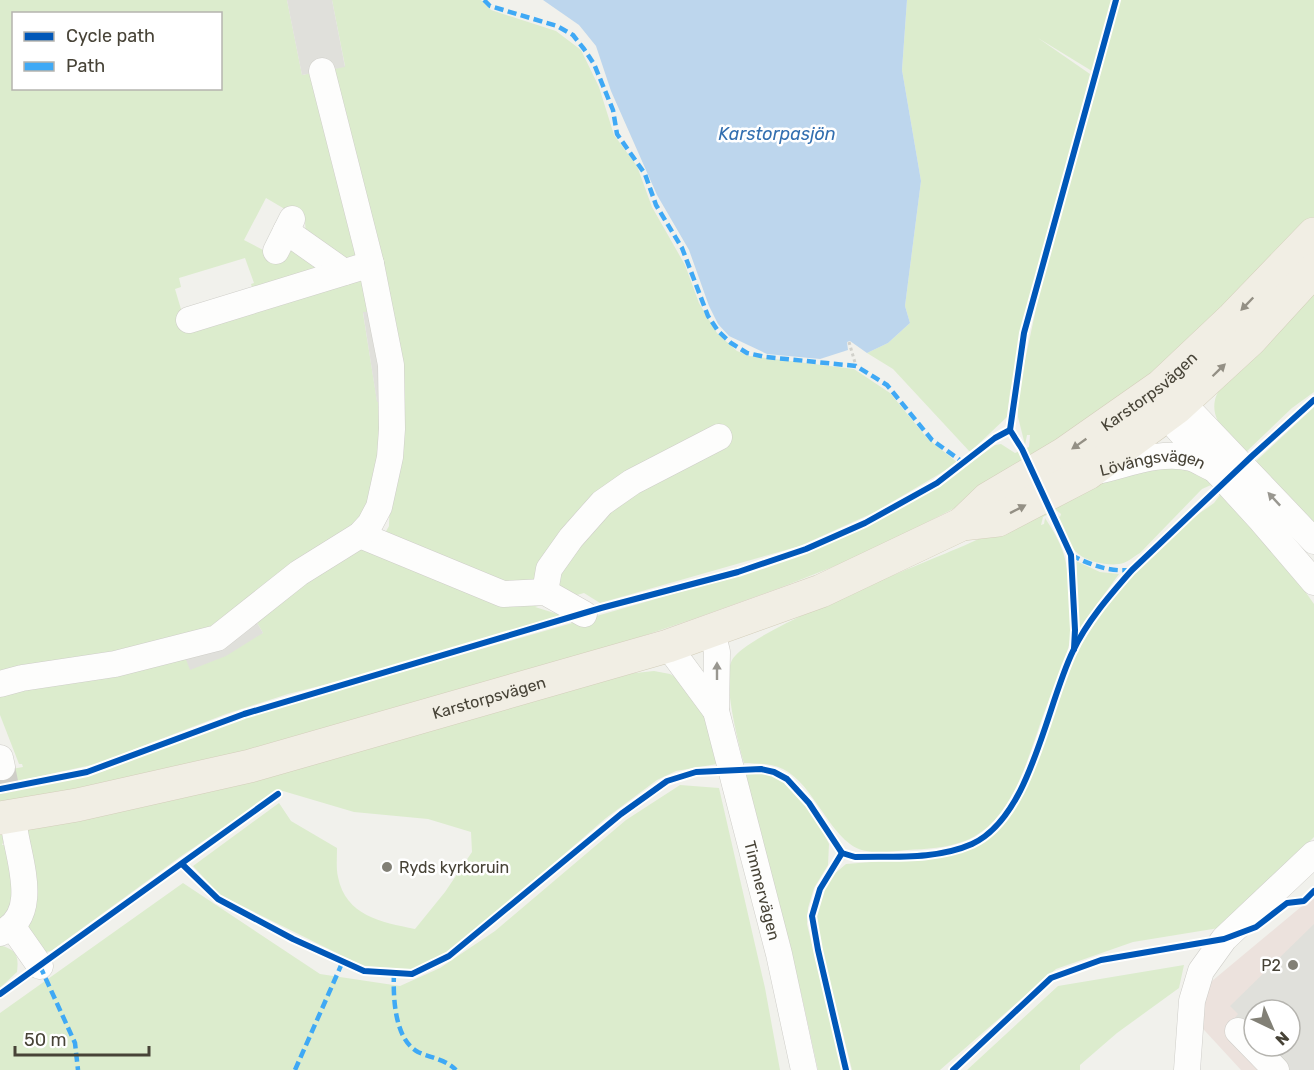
<svg xmlns="http://www.w3.org/2000/svg" width="1314" height="1070" viewBox="0 0 1314 1070" font-family="Rubik,sans-serif">
  <rect width="100%" height="100%" fill="#f1f1ec"/>
  <path fill="#ece2dd" fill-rule="evenodd" d="M1314,896v174h-73l-59,-64zM1254,1010h36v36h-36z"/>
  <g fill="#dceccd" fill-rule="evenodd">
    <path d="M0,0h287l15,75 15,-3 51,190 -20,5 -42,-30 -1,-16 -39,-23 -22,42 40,21 7,-11 5,-2 37,22 -79,24 -3,-10 3,-1 -9,-25 -66,20 2,9 -6,2 11,37 179,-56 10,41 -12,2 14,88 12,-1 -5,68 -28,63 -140,98 -216,49zM14,14h206v74h-206z"/>
    <polygon points="332,0 481,0 491,10 556,31 581,50 599,87 614,135 637,166 652,207 685,265 699,303 717,333 737,351 749,356 854,369 890,393 927,438 958,463 875,512 800,546 600,603 584,593 535,607 564,616 371,673 288,694 226,714 96,764 0,785 0,771 23,767 22,764 19,764 0,715 0,695 263,633 256,621 255,614 358,545 375,551 389,526 390,496 397,428 326,71 345,66"/>
    <path d="M907,0h407v224l-149,141 -177,126 -86,44 -62,29 -58,23 -89,32 -183,62 -259,71 -251,53v-13l104,-21 73,-30 89,-30 473,-136c64,-21 126,-46 185,-80 25,-14 48,-34 71,-50l6,-1 14,9 14,-6 1,-12h-3l-2,10 -7,-28v-24l25,-117 57,-200 -62,-38 52,36 -80,318 -3,25 -37,35 -77,-83 -26,-16 21,-10 22,-20 -5,-17 16,-125 -19,-111z"/>
    <path d="M1314,283v109l-22,16 -47,45c-13,-14 -35,-31 -30,-53 1,-5 5,-12 8,-17z"/>
    <polygon points="1314,407 1314,525 1255,462"/>
    <path d="M1160,464l41,7 91,102 22,31v233l-89,90 -92,15 -77,27 -116,101h-88l-32,-127 -4,-28 6,-20 11,-20 13,-11 102,-8 24,-9 23,-13 23,-30 13,-28 46,-125 35,-54 19,-22 21,-21 35,-32 27,-19 6,-8 -9,-10 -9,4 -62,64c-7,4 -13,10 -21,11 -13,2 -35,-3 -44,-13 -8,-9 -13,-26 -19,-37l4,3 1,-3 -5,-4 -13,7 -2,8 3,-1 1,-6c8,12 17,27 20,41 5,20 9,66 4,86 -5,20 -15,40 -22,60 -18,46 -31,115 -82,136 -19,7 -38,8 -58,9 -18,2 -42,6 -57,-6 -28,-21 -43,-73 -79,-79 -9,-2 -18,-1 -27,-2 -6,-21 -22,-84 -12,-103 16,-30 199,-99 240,-118 38,-17 75,-41 114,-55 24,-9 50,-16 74,-23z"/>
    <polygon points="1076,561 1100,572 1119,574 1079,629"/>
    <path d="M654,671l16,3 9,5 25,36 13,49 -41,7 -19,9 -51,38 -132,114 -37,28 -28,10 -46,-4 -143,-71 -27,-29 86,-63 12,18 46,27c0,10 -1,20 1,29 8,39 43,45 77,52l30,-37 27,-40 -1,-20 -43,-13 -74,-7 -71,-21 -8,1 -95,65 -129,94 -10,2 -10,-14 -3,-18 2,-82 -7,-9 -16,3 -5,12h3l15,52 -20,27v-93l626,-157z"/>
    <polygon points="766,773 779,778 788,785 817,819 829,844 828,865 814,888 808,908 807,924 842,1070 818,1070 802,997 745,774"/>
    <polygon points="680,785 719,788 765,988 780,1070 0,1070 0,1013 183,883 320,974 400,986 440,968 495,931 626,820"/>
    <path d="M0,945c16,5 19,10 17,27l-17,16z"/>
    <polygon points="1184,965 1179,988 1117,1033 1080,1065 1080,1070 967,1070 1058,986"/>
  </g>
  <g fill="#e0e0db" fill-rule="evenodd">
    <polygon points="287,0 332,0 345,67 302,75"/>
    <polygon points="375,311 389,400 377,402 363,312"/>
    <polygon points="256,621 263,633 226,656 190,670 185,657"/>
    <path d="M1314,924v146h-48l-34,-49 6,-7 -8,-8zM1254,1010h36v36h-36z"/>
  </g>
  <polygon fill="#bdd6ed" points="543,0 907,0 902,70 921,181 905,306 910,323 888,343 867,353 850,341 847,342 848,350 820,359 767,354 729,336 718,324 709,306 689,250 657,195 611,91 596,46 579,25"/>
  <g fill="none" stroke-linecap="round" stroke-linejoin="round">
    <polyline stroke="#cfcec8" stroke-width="26" stroke-dasharray="26 13" stroke-linecap="butt" points="2,767 15,832"/>
    <defs>
      <g id="minor">
        <polyline points="286,231 344,272"/>
        <polyline points="276,251 292,219"/>
        <polyline points="189,320 371,264"/>
        <polyline points="1168,396 1176,408 1177,428 1261,520 1314,582"/>
        <polyline points="1176,408 1193,414 1314,541"/>
        <path id="s1" d="M1097,471c29,-6 63,-21 94,-13 7,2 14,7 21,10"/>
        <polyline points="360,535 503,594 545,592 584,614"/>
        <polyline points="545,592 549,569 571,538 602,503 632,482 719,437"/>
        <path id="s2" d="M712,631l5,21 -1,59 63,243 25,116"/>
        <polyline points="668,646 716,711"/>
        <polyline points="0,684 22,678 115,664 217,638 299,573 360,535 370,524 379,507 390,457 392,429 391,365 371,264 322,71"/>
        <polyline points="0,758 2,767"/>
        <polyline points="12,926 40,966"/>
        <path d="M0,933c40,-16 20,-70 15,-101"/>
        <polyline points="1238,1031 1276,1070"/>
        <polyline points="1187,1070 1192,1001 1201,971 1224,939 1314,854"/>
      </g>
      <g id="major">
        <path id="s3" d="M962,524l26,-25 76,-45 97,-68 72,-68 81,-84"/>
        <path id="s4" d="M0,818l77,-13 173,-39 418,-120 153,-55 141,-67 36,-4 90,-47 88,-65 74,-68 64,-70"/>
      </g>
    </defs>
    <use href="#minor" stroke="#cfcec9" stroke-width="27"/>
    <use href="#major" stroke="#d3ceba" stroke-width="34"/>
    <polyline stroke="#d1d1cb" stroke-width="3" stroke-dasharray="3 3" stroke-linecap="butt" points="849,342 856,366"/>
    <use href="#minor" stroke="#fdfdfc" stroke-width="26"/>
    <use href="#major" stroke="#f1eee4" stroke-width="33"/>
    <g stroke="#3fa9f5" stroke-width="4.5" stroke-dasharray="9 4.5" stroke-linecap="butt">
      <polyline points="484,0 490,6 557,26 573,35 584,49 594,64 613,110 617,134 645,174 656,205 682,248 708,316 718,331 731,343 747,353 766,357 856,366 887,385 932,440 964,463"/>
      <path d="M1071,555c20,10 37,17 61,15"/>
      <polyline points="40,966 75,1043 78,1070"/>
      <path d="M394,973c-1,23 0,66 24,79 13,6 27,7 38,18"/>
      <polyline points="295,1070 343,961"/>
    </g>
    <defs>
      <g id="cycleway">
        <polyline points="1074,649 1075,630 1071,555 1022,449 1010,430 1024,333 1116,0"/>
        <polyline points="0,789 87,772 244,714 601,608 738,572 806,549 865,523 937,483 995,438 1010,430"/>
        <polyline points="842,853 820,889 812,916 818,950 846,1070"/>
        <path d="M182,864l36,35 75,40 71,32 48,3 37,-18 172,-142 46,-33 29,-9 65,-3 13,3 13,7 22,24 33,50 13,4c38,-1 81,3 117,-13 59,-27 74,-138 101,-193 14,-30 38,-57 59,-81l120,-114 62,-56"/>
        <polyline points="0,994 278,794"/>
        <polyline points="953,1070 1051,978 1101,960 1224,939 1256,927 1287,903 1304,901 1314,891"/>
      </g>
    </defs>
    <use href="#cycleway" stroke="#fff" stroke-width="10"/>
    <use href="#cycleway" stroke="#0057b8" stroke-width="6"/>
  </g>
  <defs><path id="oneway-solid" d="M-6-.8H1V-3.2L6.5 0L1 3.2V.8H-6Z" transform="scale(1.5)"/></defs>
  <g fill="#949085">
    <use href="#oneway-solid" transform="translate(1247 304) rotate(134)"/>
    <use href="#oneway-solid" transform="translate(1219 370) rotate(-44)"/>
    <use href="#oneway-solid" transform="translate(1079 444) rotate(145)"/>
    <use href="#oneway-solid" transform="translate(1018 509) rotate(-27)"/>
  </g>
  <g fill="#999790">
    <use href="#oneway-solid" transform="translate(1274 499) rotate(-133)"/>
    <use href="#oneway-solid" transform="translate(717 671) rotate(-90)"/>
  </g>
  <g fill="#828076" stroke="#fff" stroke-width="2">
    <circle cx="387" cy="867" r="6"/>
    <circle cx="1293" cy="965" r="6"/>
  </g>
  <g text-anchor="middle" dominant-baseline="central" stroke-width="5" stroke-linejoin="round" paint-order="stroke">
    <g font-size="16" fill="#474337" stroke="#fff">
      <text stroke="none"><textPath href="#s3" startOffset="230">Karstorpsvägen</textPath></text>
      <text stroke="none"><textPath href="#s1" startOffset="57">Lövängsvägen</textPath></text>
      <text stroke="none"><textPath href="#s4" startOffset="504">Karstorpsvägen</textPath></text>
      <text stroke="none"><textPath href="#s2" startOffset="266">Timmervägen</textPath></text>
    </g>
    <g font-size="16" fill="#474337" stroke="#fff" text-anchor="start">
      <text x="399" y="867">Ryds kyrkoruin</text>
      <text x="1281" y="965" text-anchor="end">P2</text>
    </g>
    <g font-size="18" font-style="italic" fill="#336fb0" stroke="#fff">
      <text x="777" y="134">Karstorpasjön</text>
    </g>
  </g>
  <rect x="12" y="12" width="210" height="78" fill="#ffffff" stroke="#b5b4af" stroke-width="1.5"/>
  <rect x="24" y="32" width="30" height="9" fill="#0057b8" stroke="#b5b4af" stroke-width="1.5"/>
  <text x="66" y="42" font-size="18" fill="#474337">Cycle path</text>
  <rect x="24" y="62" width="30" height="9" fill="#3fa9f5" stroke="#b5b4af" stroke-width="1.5"/>
  <text x="66" y="72" font-size="18" fill="#474337">Path</text>
  <g transform="translate(1272 1028) rotate(136)"><circle r="28" fill="#ffffff" stroke="#b5b4af" stroke-width="1.5"/>
  <path d="M0-4.5L10 22L0 15L-10 22Z" fill="#828076"/>
  <text y="-9" font-size="16" font-weight="bold" text-anchor="middle" fill="#474337">N</text>
  </g>
  <path d="M15 1046v9h134v-9" fill="none" stroke="#474337" stroke-width="3"/>
  <text x="24" y="1046" font-size="18" fill="#474337" stroke="#ffffff" stroke-width="4.5" paint-order="stroke">50 m</text>
</svg>
